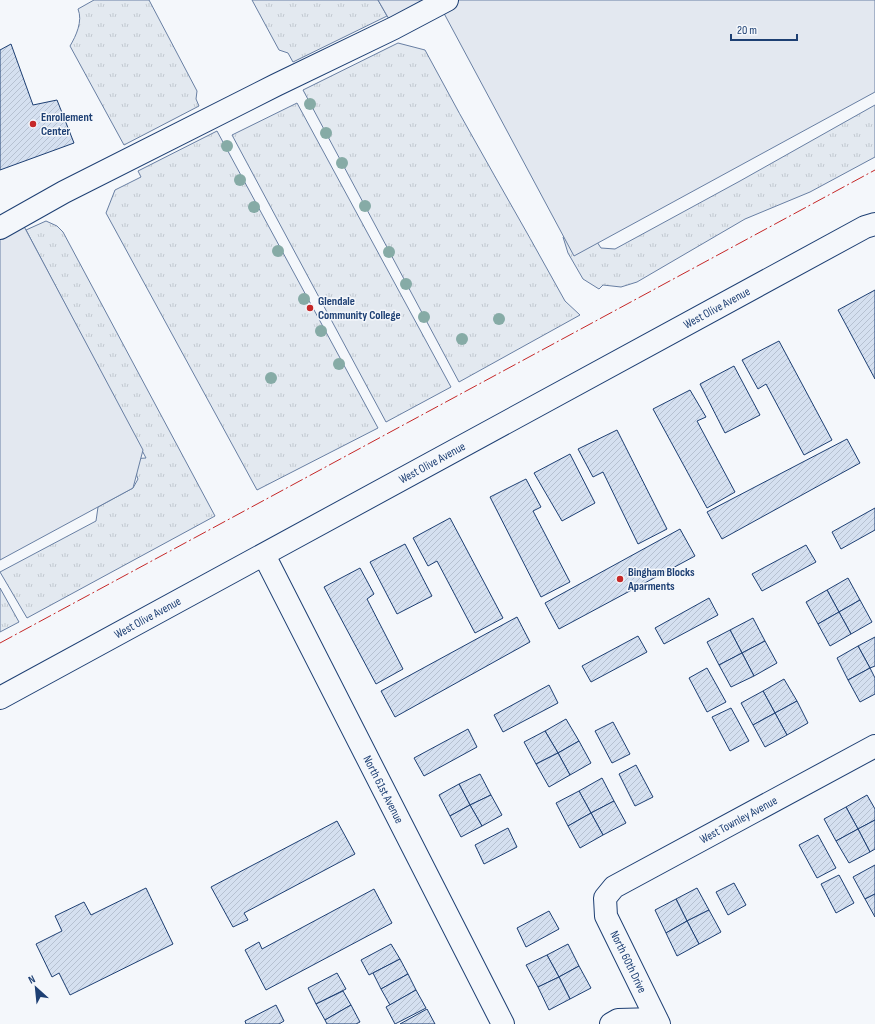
<svg xmlns="http://www.w3.org/2000/svg" width="875" height="1024" viewBox="0 0 875 1024" font-family="'Sofia Sans Condensed',sans-serif">
  <defs>
    <pattern id="grass-tufts" width="24" height="20" patternUnits="userSpaceOnUse"><rect width="24" height="20" fill="#e3e9f0"/><path d="M3 7l-1-3M5 7V3M7 7l1-3M15 17l-1-3M17 17v-4M19 17l1-3" fill="none" stroke="#c2c9d1"/></pattern>
    <pattern id="building-hatch" width="6" height="6" patternUnits="userSpaceOnUse"><rect width="6" height="6" fill="#d5e0f0"/><path d="M-1 1l2-2M0 6l6-6M5 7l2-2" fill="none" stroke="#b6c1d1"/></pattern>
  </defs>
  <rect width="100%" height="100%" fill="#f4f7fb"/>
  <g fill="url(#grass-tufts)" stroke="#687fa3">
    <path d="M94,0h55l48,91 -1,8 3,7 -75,39 -54,-99c6,-10 13,-25 8,-37z"/>
    <polygon points="252,0 378,0 387,16 293,62 288,53 279,50"/>
    <path d="M398,43l27,7c45,85 94,167 140,251l15,14 -121,67 -156,-292z"/>
    <polygon points="297,103 451,387 386,422 232,135"/>
    <polygon points="875,105 875,157 810,192 745,219 637,282 621,287 603,285 599,289 583,279 568,253 563,237 574,231 589,230 601,248 615,249 740,181"/>
    <polygon points="217,131 378,428 257,490 106,213 115,190 141,177 138,171"/>
    <polygon points="46,221 57,226 63,232 215,516 27,618 0,572 96,521 98,507 133,488 138,479 130,459 146,458 26,230"/>
    <polygon points="0,588 19,622 0,632"/>
  </g>
  <g fill="#e3e8f0" stroke="#687fa3">
    <polygon points="378,0 875,0 875,92 574,256 439,4 394,28"/>
    <polygon points="19,217 143,450 133,488 0,560 0,228"/>
  </g>
  <g fill="url(#building-hatch)" stroke="#1d3f73">
    <polygon points="11,44 33,105 57,100 74,143 0,170 0,50"/>
    <polygon points="875,290 875,379 838,310"/>
    <polygon points="779,341 832,440 804,455 766,384 758,389 742,360"/>
    <polygon points="734,366 760,415 725,433 700,384"/>
    <polygon points="690,390 706,417 697,421 735,492 707,508 653,409"/>
    <polygon points="617,430 667,529 638,544 603,472 593,477 578,449"/>
    <polygon points="847,439 860,463 722,539 707,512"/>
    <polygon points="570,454 595,503 562,521 534,473"/>
    <polygon points="526,479 541,507 533,511 570,582 541,597 490,497"/>
    <polygon points="875,508 875,530 841,549 832,532"/>
    <polygon points="450,518 503,618 475,633 437,561 428,566 413,538"/>
    <polygon points="680,529 695,556 559,629 545,603"/>
    <polygon points="405,544 432,596 397,614 370,562"/>
    <polygon points="806,545 816,562 762,591 752,574"/>
    <polygon points="360,568 374,594 367,599 403,669 376,684 324,587"/>
    <polygon points="848,578 860,600 839,612 827,590"/>
    <polygon points="827,590 839,612 818,624 806,602"/>
    <polygon points="709,598 718,615 664,644 655,628"/>
    <polygon points="860,600 872,622 851,634 839,612"/>
    <polygon points="839,612 851,634 830,646 818,624"/>
    <polygon points="517,617 530,642 395,717 381,691"/>
    <polygon points="753,618 765,641 742,653 730,630"/>
    <polygon points="730,630 742,653 719,665 707,642"/>
    <polygon points="638,636 647,652 591,682 582,666"/>
    <polygon points="875,637 875,666 870,668 858,646"/>
    <polygon points="765,641 777,663 754,676 742,653"/>
    <polygon points="858,646 870,668 848,680 837,658"/>
    <polygon points="742,653 754,676 731,687 719,665"/>
    <polygon points="707,668 726,702 707,712 689,678"/>
    <polygon points="870,668 875,678 875,694 860,702 848,680"/>
    <polygon points="784,679 797,701 775,713 763,691"/>
    <polygon points="549,685 558,703 503,732 494,715"/>
    <polygon points="763,691 775,713 753,725 741,703"/>
    <polygon points="797,701 808,723 787,735 775,713"/>
    <polygon points="731,708 749,741 730,751 712,717"/>
    <polygon points="775,713 787,735 765,747 753,725"/>
    <polygon points="566,719 579,741 558,753 545,731"/>
    <polygon points="613,722 630,754 612,763 595,731"/>
    <polygon points="468,729 477,747 424,776 414,758"/>
    <polygon points="545,731 558,753 536,764 524,742"/>
    <polygon points="579,741 591,763 570,775 558,753"/>
    <polygon points="558,753 570,775 549,787 536,764"/>
    <polygon points="636,765 653,797 635,806 619,774"/>
    <polygon points="480,774 491,795 470,805 459,784"/>
    <polygon points="602,778 614,801 591,813 579,791"/>
    <polygon points="459,784 470,805 450,816 439,795"/>
    <polygon points="579,791 591,813 568,826 556,803"/>
    <polygon points="491,795 502,815 482,826 470,805"/>
    <polygon points="867,795 875,809 875,820 858,829 846,807"/>
    <polygon points="614,801 626,823 603,835 591,813"/>
    <polygon points="470,805 482,826 461,837 450,816"/>
    <polygon points="846,807 858,829 836,841 824,819"/>
    <polygon points="591,813 603,835 580,848 568,826"/>
    <polygon points="875,820 875,849 870,852 858,829"/>
    <polygon points="337,821 355,854 244,913 248,920 233,927 211,887"/>
    <polygon points="508,828 517,847 484,864 475,845"/>
    <polygon points="858,829 870,852 849,863 836,841"/>
    <polygon points="818,835 836,868 817,878 799,845"/>
    <polygon points="875,865 875,894 865,899 853,877"/>
    <polygon points="839,875 854,903 836,913 821,884"/>
    <polygon points="734,883 746,905 728,915 716,892"/>
    <polygon points="146,888 173,944 70,995 59,973 52,977 36,944 62,931 55,916 84,902 91,915"/>
    <polygon points="697,888 709,910 687,921 676,899"/>
    <polygon points="374,889 392,923 266,990 245,950 259,942 262,949"/>
    <polygon points="875,894 875,917 865,899"/>
    <polygon points="676,899 687,921 666,933 655,910"/>
    <polygon points="709,910 721,932 699,944 687,921"/>
    <polygon points="549,911 559,929 526,947 517,928"/>
    <polygon points="687,921 699,944 677,956 666,933"/>
    <polygon points="391,944 400,959 369,975 361,960"/>
    <polygon points="568,944 579,966 559,977 547,955"/>
    <polygon points="547,955 559,977 538,987 526,965"/>
    <polygon points="400,959 408,974 381,989 373,973"/>
    <polygon points="579,966 591,988 570,999 559,977"/>
    <polygon points="337,973 346,989 316,1004 308,988"/>
    <polygon points="408,974 416,990 390,1005 381,989"/>
    <polygon points="559,977 570,999 549,1010 538,987"/>
    <polygon points="416,990 426,1008 395,1024 386,1007"/>
    <polygon points="343,991 351,1005 325,1020 316,1004"/>
    <polygon points="276,1005 284,1021 279,1024 246,1024 245,1021"/>
    <polygon points="351,1005 360,1022 356,1024 327,1024 325,1020"/>
    <polygon points="427,1009 435,1024 400,1024"/>
  </g>
  <g fill="none" stroke-linecap="round" stroke-linejoin="round">
    <defs>
      <g id="minor">
        <polyline points="0,228 64,192 276,85 394,28 447,0"/>
        <path id="s1" d="M264,555l239,469"/>
        <polyline points="611,1024 618,1020 656,1019"/>
        <path id="s2" d="M659,1024l-53,-108 -1,-18 9,-11 261,-141"/>
      </g>
      <g id="major">
        <path id="s3" d="M0,698l865,-471 10,-3"/>
      </g>
    </defs>
    <use href="#minor" stroke="#1d3f73" stroke-width="24"/>
    <use href="#major" stroke="#1d3f73" stroke-width="24"/>
    <use href="#minor" stroke="#f4f7fb" stroke-width="22"/>
    <use href="#major" stroke="#f4f7fb" stroke-width="22"/>
    <polyline stroke="#c62828" stroke-width="1" stroke-dasharray="14 3 2 3" stroke-linecap="butt" points="0,643 875,170"/>
  </g>
  <g fill="#86aba6">
    <circle cx="310" cy="104" r="6"/>
    <circle cx="326" cy="133" r="6"/>
    <circle cx="227" cy="146" r="6"/>
    <circle cx="342" cy="163" r="6"/>
    <circle cx="240" cy="180" r="6"/>
    <circle cx="365" cy="206" r="6"/>
    <circle cx="254" cy="207" r="6"/>
    <circle cx="278" cy="251" r="6"/>
    <circle cx="389" cy="252" r="6"/>
    <circle cx="406" cy="284" r="6"/>
    <circle cx="304" cy="299" r="6"/>
    <circle cx="424" cy="317" r="6"/>
    <circle cx="499" cy="319" r="6"/>
    <circle cx="321" cy="331" r="6"/>
    <circle cx="462" cy="339" r="6"/>
    <circle cx="339" cy="364" r="6"/>
    <circle cx="271" cy="378" r="6"/>
  </g>
  <g fill="#c62828" stroke="#f4f7fb" stroke-width="1.5">
    <circle cx="33" cy="124" r="4"/>
    <circle cx="310" cy="308" r="4"/>
    <circle cx="620" cy="579" r="4"/>
  </g>
  <g text-anchor="middle" dominant-baseline="central" stroke-width="3" stroke-linejoin="round" paint-order="stroke">
    <g font-size="12" font-weight="bold" fill="#1d3f73" stroke="#f4f7fb" text-anchor="start">
      <text x="41" y="117">Enrollement<tspan x="41" dy="14">Center</tspan></text>
      <text x="318" y="301">Glendale<tspan x="318" dy="14">Community College</tspan></text>
      <text x="628" y="572">Bingham Blocks<tspan x="628" dy="14">Aparments</tspan></text>
    </g>
    <g font-size="12" fill="#1d3f73" stroke="#f4f7fb">
      <text stroke="none"><textPath href="#s3" startOffset="816">West Olive Avenue</textPath></text>
      <text stroke="none"><textPath href="#s3" startOffset="492">West Olive Avenue</textPath></text>
      <text stroke="none"><textPath href="#s3" startOffset="168">West Olive Avenue</textPath></text>
      <text stroke="none"><textPath href="#s1" startOffset="263">North 61st Avenue</textPath></text>
      <text stroke="none"><textPath href="#s2" startOffset="294">West Townley Avenue</textPath></text>
      <text transform="translate(628 962) rotate(64)">North 60th Drive</text>
    </g>
  </g>
  <g transform="translate(36 988) rotate(333)" stroke="#f4f7fb" stroke-width="3" paint-order="stroke">
  <path d="M0-3L7 15L0 10L-7 15Z" fill="#1d3f73"/>
  <text y="-6" font-size="11" font-weight="bold" text-anchor="middle" fill="#1d3f73">N</text>
  </g>
  <path d="M731 34v6h66v-6" fill="none" stroke="#1d3f73" stroke-width="2"/>
  <text x="737" y="34" font-size="12" fill="#1d3f73" stroke="#f4f7fb" stroke-width="3" paint-order="stroke">20 m</text>
</svg>
